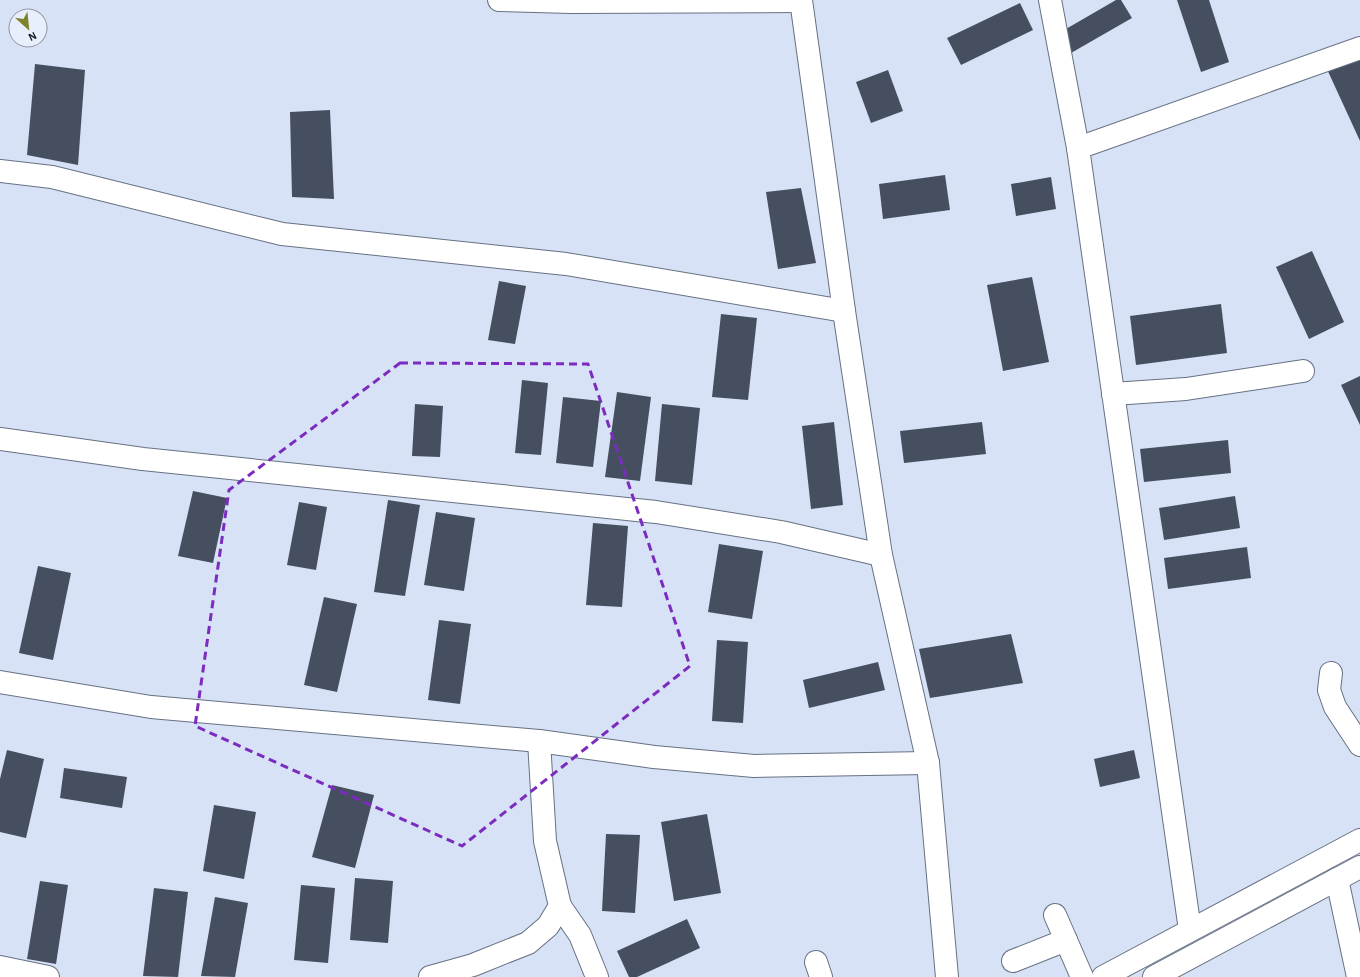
<svg xmlns="http://www.w3.org/2000/svg" width="1360" height="977" viewBox="0 0 1360 977" font-family="'Alegreya Sans',sans-serif">
  <rect width="100%" height="100%" fill="#d7e2f7"/>
  <g fill="#454f5f">
    <polygon points="1116,0 1121,0 1132,18 1071,53 1059,33"/>
    <polygon points="1177,0 1209,0 1229,62 1201,72"/>
    <polygon points="1020,3 1033,30 961,65 947,38"/>
    <polygon points="1360,56 1360,141 1326,67"/>
    <polygon points="35,64 85,70 78,165 27,155"/>
    <polygon points="888,70 903,111 871,123 856,82"/>
    <polygon points="330,110 334,199 292,197 290,112"/>
    <polygon points="945,175 950,210 883,219 879,184"/>
    <polygon points="1051,177 1056,209 1016,216 1011,184"/>
    <polygon points="801,188 816,263 778,269 766,192"/>
    <polygon points="1312,251 1344,322 1309,339 1276,267"/>
    <polygon points="1032,277 1049,362 1003,371 987,285"/>
    <polygon points="499,281 526,286 515,344 488,340"/>
    <polygon points="1221,304 1227,353 1136,365 1130,316"/>
    <polygon points="721,314 757,318 748,400 712,397"/>
    <polygon points="1360,376 1360,425 1341,385"/>
    <polygon points="522,380 548,383 541,455 515,453"/>
    <polygon points="617,392 651,397 640,481 605,477"/>
    <polygon points="563,397 601,401 593,467 556,463"/>
    <polygon points="415,404 443,406 440,457 412,456"/>
    <polygon points="662,404 700,408 692,485 655,481"/>
    <polygon points="834,422 843,505 811,509 802,426"/>
    <polygon points="982,422 986,454 904,463 900,431"/>
    <polygon points="1228,440 1231,473 1144,482 1140,449"/>
    <polygon points="193,491 227,498 213,563 178,556"/>
    <polygon points="1235,496 1240,528 1164,540 1159,508"/>
    <polygon points="388,500 420,505 405,596 374,592"/>
    <polygon points="299,502 327,507 316,570 287,565"/>
    <polygon points="436,512 475,518 464,591 424,585"/>
    <polygon points="593,523 628,526 622,607 586,605"/>
    <polygon points="719,544 763,551 752,619 708,612"/>
    <polygon points="1247,547 1251,578 1168,589 1164,558"/>
    <polygon points="38,566 71,573 53,660 19,653"/>
    <polygon points="324,597 357,604 337,692 304,685"/>
    <polygon points="439,620 471,624 460,704 428,700"/>
    <polygon points="1011,634 1023,683 930,698 919,649"/>
    <polygon points="717,640 748,642 743,723 712,721"/>
    <polygon points="878,662 885,690 809,708 803,680"/>
    <polygon points="7,750 44,759 26,838 0,832 0,779"/>
    <polygon points="1134,750 1140,778 1100,787 1094,759"/>
    <polygon points="64,768 127,777 122,808 60,798"/>
    <polygon points="332,785 374,795 355,868 312,857"/>
    <polygon points="214,805 256,812 244,879 203,871"/>
    <polygon points="707,814 721,893 674,901 661,822"/>
    <polygon points="606,834 640,835 635,913 602,911"/>
    <polygon points="355,878 393,881 388,943 350,940"/>
    <polygon points="40,881 68,885 56,964 27,959"/>
    <polygon points="301,885 335,888 328,963 294,960"/>
    <polygon points="154,888 188,892 178,977 143,976"/>
    <polygon points="215,897 248,903 235,977 201,976"/>
    <polygon points="687,919 700,948 637,977 629,977 617,951"/>
  </g>
  <g fill="none" stroke-linecap="round" stroke-linejoin="round">
    <defs>
      <g id="minor">
        <polyline points="499,0 571,2 801,1"/>
        <polyline points="801,0 844,311 881,555 928,763 947,977"/>
        <polyline points="1050,0 1078,148 1190,930"/>
        <polyline points="1078,148 1360,48"/>
        <polyline points="0,171 52,177 282,234 566,264 844,311"/>
        <polyline points="1113,394 1186,389 1303,371"/>
        <polyline points="0,439 143,459 656,512 781,532 881,555"/>
        <polyline points="1331,673 1329,690 1335,707 1360,745"/>
        <polyline points="0,682 151,707 539,741 654,757 754,766 928,763"/>
        <polyline points="1337,879 1358,977"/>
        <polyline points="560,906 580,935 597,977"/>
        <polyline points="1055,915 1082,977"/>
        <polyline points="1013,961 1066,940"/>
        <polyline points="816,962 821,977"/>
        <polyline points="0,967 48,977"/>
        <polyline points="430,977 473,965 528,943 548,926 560,906 545,841 539,741"/>
        <polyline points="1103,977 1360,840"/>
        <polyline points="1154,977 1360,867"/>
      </g>
    </defs>
    <use href="#minor" stroke="#677183" stroke-width="24"/>
    <use href="#minor" stroke="#fff" stroke-width="22"/>
  </g>
  <path fill="none" stroke="#7b2cbf" stroke-width="3" stroke-dasharray="8 5" stroke-linejoin="round" d="M400,363l188,1 102,302 -228,180 -267,-120 34,-236z"/>
  <g transform="translate(28 28) rotate(153)"><circle r="19" fill="#e8effc" stroke="#9499a4"/>
  <path d="M0-3L7 15L0 10L-7 15Z" fill="#7d822c"/>
  <text y="-6" font-size="11" font-weight="bold" text-anchor="middle" fill="#151921">N</text>
  </g>
</svg>
